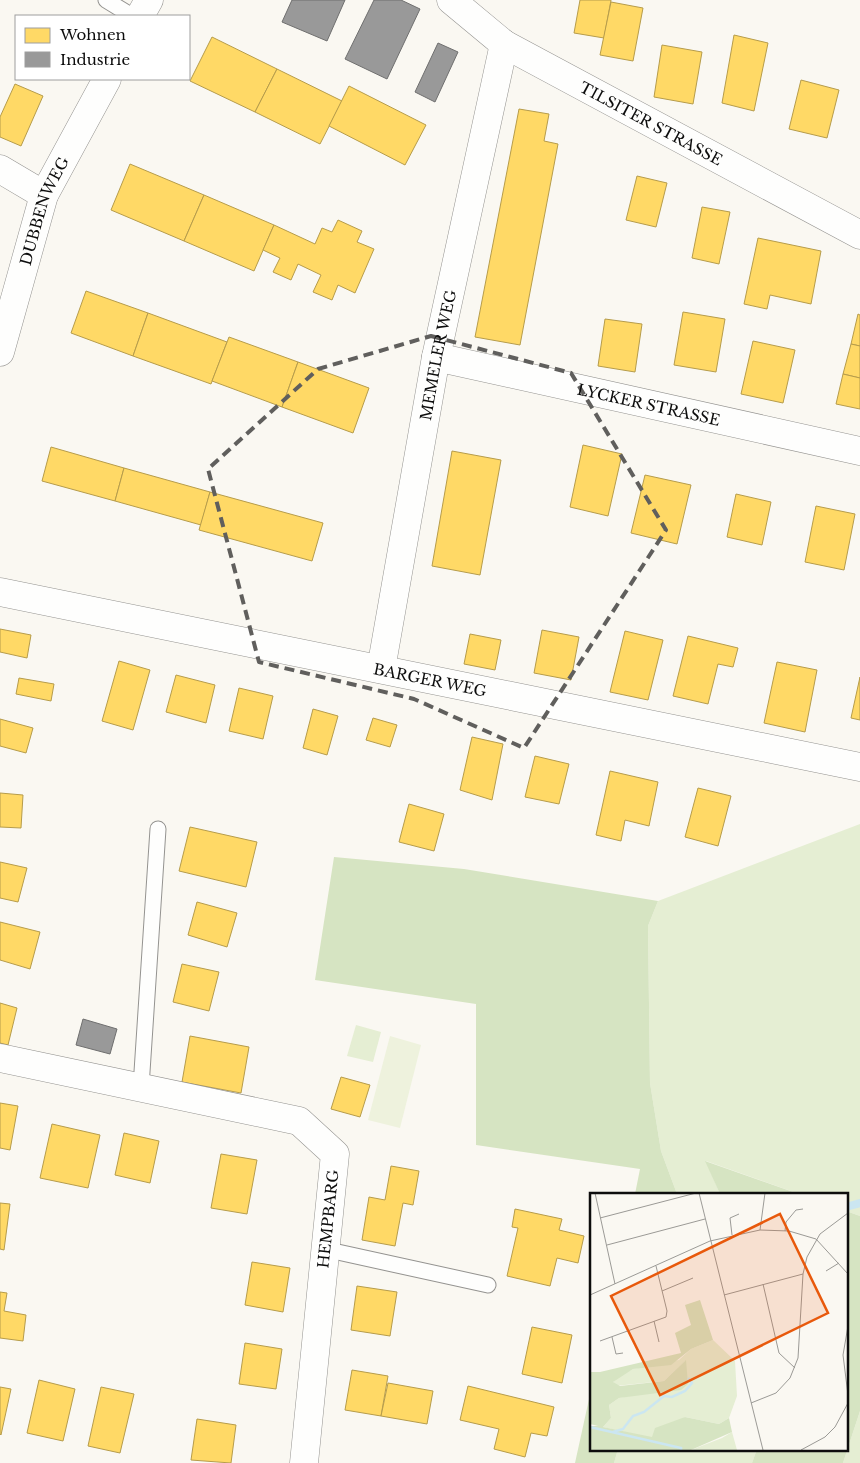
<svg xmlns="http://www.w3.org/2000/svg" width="860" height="1463" viewBox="0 0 860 1463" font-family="'Libre Baskerville',serif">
  <rect width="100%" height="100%" fill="#faf8f2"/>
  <g fill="#e5eed3">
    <polygon points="860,824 860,1216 846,1211 846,1194 799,1194 706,1161 720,1194 677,1194 661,1151 650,1083 648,926 658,901"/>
    <polygon points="356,1025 381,1032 373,1062 347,1056"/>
    <polygon points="860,1411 860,1463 843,1463"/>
    <polygon points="618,1449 757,1449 752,1463 614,1463"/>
  </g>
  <g fill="#d6e4c2">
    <polygon points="334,857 464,869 658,901 648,926 650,1083 661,1151 677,1194 635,1194 640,1169 476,1145 476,1004 315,980"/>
    <polygon points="705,1161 799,1194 720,1194"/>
    <polygon points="846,1211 860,1216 860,1411 843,1463 752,1463 757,1449 846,1449"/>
    <polygon points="591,1390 591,1449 618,1449 614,1463 575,1463"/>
  </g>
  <polygon fill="#eef2dd" points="390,1036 421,1045 400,1128 368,1120"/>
  <g fill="#ffd966" stroke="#b69c4b">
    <polygon points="580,0 611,0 604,38 574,33"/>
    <polygon points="611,2 643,8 633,61 600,55"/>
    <polygon points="734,35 768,43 754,111 722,103"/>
    <polygon points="212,37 277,69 255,112 190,81"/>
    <polygon points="662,45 702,52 693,104 654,97"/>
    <polygon points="277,69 342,101 320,144 255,112"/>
    <polygon points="801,80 839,90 827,138 789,129"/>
    <polygon points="15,84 43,96 21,146 0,137 0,117"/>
    <polygon points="349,86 426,125 405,165 329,126"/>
    <polygon points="519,109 549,114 544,141 558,144 520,345 475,337"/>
    <polygon points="130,164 204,195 184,241 111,210"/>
    <polygon points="637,176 667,183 656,227 626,220"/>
    <polygon points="204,195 274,225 254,271 184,241"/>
    <polygon points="702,207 730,212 719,264 692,258"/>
    <polygon points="338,220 362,231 357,242 374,249 355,293 338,285 332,300 313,292 321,275 298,264 291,280 273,272 280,258 263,250 274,225 315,244 322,228 332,232"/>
    <polygon points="758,238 821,251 811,304 770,295 767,309 744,304"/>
    <polygon points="86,291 148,313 133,356 71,333"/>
    <polygon points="683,312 725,319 716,372 674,365"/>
    <polygon points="148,313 227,342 211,384 133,356"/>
    <polygon points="858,314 860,315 860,346 851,344"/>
    <polygon points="605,319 642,324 635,372 598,366"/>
    <polygon points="229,337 298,362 282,407 212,381"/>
    <polygon points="753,341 795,350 783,403 741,394"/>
    <polygon points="851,344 860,346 860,378 843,374"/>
    <polygon points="298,362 369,388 353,433 282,407"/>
    <polygon points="843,374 860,378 860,409 836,404"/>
    <polygon points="583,445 622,454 608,516 570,507"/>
    <polygon points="51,447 124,468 115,501 42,481"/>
    <polygon points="452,451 501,460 480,575 432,566"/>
    <polygon points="124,468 210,492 201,525 115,501"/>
    <polygon points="645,475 691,485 677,544 631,533"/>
    <polygon points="210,492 323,523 312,561 199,530"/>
    <polygon points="736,494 771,502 762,545 727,537"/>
    <polygon points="816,506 855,514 844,570 805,562"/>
    <polygon points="0,629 31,635 27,658 0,652"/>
    <polygon points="542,630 579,637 571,680 534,673"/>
    <polygon points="625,631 663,640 648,700 610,692"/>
    <polygon points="470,634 501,640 495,670 464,664"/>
    <polygon points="688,636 738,648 733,667 718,664 708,704 673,696"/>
    <polygon points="119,661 150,670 133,730 102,721"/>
    <polygon points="777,662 817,670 805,732 764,723"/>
    <polygon points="176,675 215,685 206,723 166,712"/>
    <polygon points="860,677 860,720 851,718"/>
    <polygon points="19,678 54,684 51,701 16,694"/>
    <polygon points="239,688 273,696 263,739 229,731"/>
    <polygon points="313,709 338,716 327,755 303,748"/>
    <polygon points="373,718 397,725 390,747 366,740"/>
    <polygon points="0,719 33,728 26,753 0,746"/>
    <polygon points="472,737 503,744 492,800 460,790"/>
    <polygon points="535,756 569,764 559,804 525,797"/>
    <polygon points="610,771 658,782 649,826 625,820 621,841 596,835"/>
    <polygon points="698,788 731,796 718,846 685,837"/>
    <polygon points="0,793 23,795 21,828 0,827"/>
    <polygon points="409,804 444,814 434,851 399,842"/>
    <polygon points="190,827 257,842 246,887 179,871"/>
    <polygon points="0,862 27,868 18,902 0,898"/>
    <polygon points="197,902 237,913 227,947 188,935"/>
    <polygon points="0,922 40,932 30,969 0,960"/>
    <polygon points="182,964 219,972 209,1011 173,1002"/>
    <polygon points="0,1003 17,1008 8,1045 0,1043"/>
    <polygon points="190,1036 249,1047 241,1093 182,1082"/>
    <polygon points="341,1077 370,1085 360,1117 331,1109"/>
    <polygon points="0,1103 18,1106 10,1150 0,1148"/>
    <polygon points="52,1124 100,1135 88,1188 40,1178"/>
    <polygon points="124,1133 159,1141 150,1183 115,1175"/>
    <polygon points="221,1154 257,1160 247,1214 211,1208"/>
    <polygon points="391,1166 419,1171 413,1205 403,1203 395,1246 362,1240 369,1197 385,1200"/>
    <polygon points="0,1203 10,1204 4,1250 0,1249"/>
    <polygon points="515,1209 562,1219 559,1230 584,1236 578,1263 557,1258 550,1286 507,1276 518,1228 512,1227"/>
    <polygon points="252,1262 290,1268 283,1312 245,1305"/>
    <polygon points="357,1286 397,1292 390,1336 351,1330"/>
    <polygon points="0,1292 7,1293 4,1311 26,1315 23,1341 0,1338"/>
    <polygon points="532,1327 572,1335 562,1383 522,1374"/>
    <polygon points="245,1343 282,1349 276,1389 239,1384"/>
    <polygon points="352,1370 388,1376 381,1416 345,1410"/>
    <polygon points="39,1380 75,1389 63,1441 27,1433"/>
    <polygon points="388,1383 433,1391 427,1424 381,1416"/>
    <polygon points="468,1386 554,1407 547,1436 531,1433 525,1457 494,1449 499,1429 460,1420"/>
    <polygon points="0,1387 11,1389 1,1435 0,1434"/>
    <polygon points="101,1387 134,1394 120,1453 88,1446"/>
    <polygon points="197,1419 236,1425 231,1463 191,1460"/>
  </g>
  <g fill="#999" stroke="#6f6f6f">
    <polygon points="292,0 345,0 327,41 282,22"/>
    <polygon points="374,0 401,0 420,9 387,79 345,59"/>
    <polygon points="438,43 458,52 435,102 415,92"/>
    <polygon points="83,1019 117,1029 110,1054 76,1045"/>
  </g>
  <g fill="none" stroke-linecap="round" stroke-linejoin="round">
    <polyline stroke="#cbe6f1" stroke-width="8" points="846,1207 860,1203"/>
    <defs>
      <g id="service">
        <polyline points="106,0 132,16"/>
        <polyline points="141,1087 158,829"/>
        <polyline points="324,1249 488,1285"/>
      </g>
      <g id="minor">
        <path id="s1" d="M451,0l53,44 356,191"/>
        <polyline points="140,16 149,0"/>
        <polyline points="0,169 44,195"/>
        <path id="s2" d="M0,352l44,-157 63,-116"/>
        <path id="s3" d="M436,357l424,94"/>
        <path id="s4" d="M0,592l860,175"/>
        <path id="s5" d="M381,669l55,-312 68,-313"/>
        <polyline points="0,1058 299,1121 335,1154 304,1463"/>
      </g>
    </defs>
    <use href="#service" stroke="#949390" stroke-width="17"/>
    <use href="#minor" stroke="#949390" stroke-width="29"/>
    <use href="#service" stroke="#fefefd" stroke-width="15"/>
    <use href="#minor" stroke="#fefefd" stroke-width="28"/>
  </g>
  <path fill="none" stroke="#605f5d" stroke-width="4" stroke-dasharray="10 6" stroke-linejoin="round" d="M431,336l140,37 95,157 -142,218 -110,-49 -155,-37 -51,-193 110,-100z"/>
  <g text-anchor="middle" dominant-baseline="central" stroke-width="5" stroke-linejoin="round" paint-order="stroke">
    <g font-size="15" fill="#0d0d0d" stroke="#fff">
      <text stroke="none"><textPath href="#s1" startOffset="236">TILSITER STRASSE</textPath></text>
      <text stroke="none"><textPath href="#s2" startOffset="148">DUBBENWEG</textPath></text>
      <text stroke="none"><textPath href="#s5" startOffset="319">MEMELER WEG</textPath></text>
      <text stroke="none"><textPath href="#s3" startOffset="218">LYCKER STRASSE</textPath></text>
      <text stroke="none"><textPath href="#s4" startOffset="439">BARGER WEG</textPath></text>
      <text transform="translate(328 1219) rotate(-84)">HEMPBARG</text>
    </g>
  </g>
  <g transform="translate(590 1193)">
    <rect width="258" height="258" fill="#faf8f2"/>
    <path d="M123,147l22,21 2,35 -8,22 -10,6 -34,-7 -33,21 -49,-11 8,-9 -2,-13 10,-7 69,-14 -3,-23 -21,20 -49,5 -2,-4 6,-6 14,-7 46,-9 12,-11zM142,239l5,18h-46l31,-12z" fill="#e5eed3"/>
    <path d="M110,107l13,40 -22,9 -20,16 -38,4 -20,13 7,4 44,-5 22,-21 2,24 -7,6 -62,8 -10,7 2,13 -8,9 49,10 3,-9 30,-11 34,7 10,-6 3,14 -41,18h-101v-24h8l-8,-2v-52h10l81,-19 -6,-20 16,-8 -6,-20z" fill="#d6e4c2"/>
    <path fill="none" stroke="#cbe6f1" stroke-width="2.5" d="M0,234l91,21v2M23,239l10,-3 10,-13 11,-4 20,-16 8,1 13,-6 7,-8 -4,-5"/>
    <path fill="none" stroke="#9b9a96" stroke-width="1" d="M5,0l20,91M109,0l64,257M10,25l96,-25M170,37l5,-37M195,38l1,-9 10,-12 7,-1M142,42l-2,-17 9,-4M17,52l98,-26M236,78l13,-8M173,91l16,69 16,15M72,98l31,-13M0,102l120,-54 50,-11 29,1 27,8 32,35M134,102l79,-21M64,128l5,21M258,133l-5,29 5,40M22,144l4,17 7,-1M10,148l66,-24 1,-6 -11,-45M161,210l25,-10 14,-15 8,-20 5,-84 4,-17 13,-23 28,-21M211,257l24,-13 10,-10 13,-24"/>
    <path fill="#e8590c" fill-opacity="0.15" stroke="#e8590c" stroke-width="2.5" d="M190,21l48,99 -168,82 -49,-99z"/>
    <rect width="258" height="258" fill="none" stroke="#0d0d0d" stroke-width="2.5"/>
  </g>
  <rect x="15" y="15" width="175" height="65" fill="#ffffff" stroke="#9e9e9e"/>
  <rect x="25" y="28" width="25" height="15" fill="#ffd966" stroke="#9e9e9e"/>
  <text x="60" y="40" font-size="15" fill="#0d0d0d">Wohnen</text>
  <rect x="25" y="52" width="25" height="15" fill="#999999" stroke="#9e9e9e"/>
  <text x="60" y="65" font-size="15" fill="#0d0d0d">Industrie</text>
</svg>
